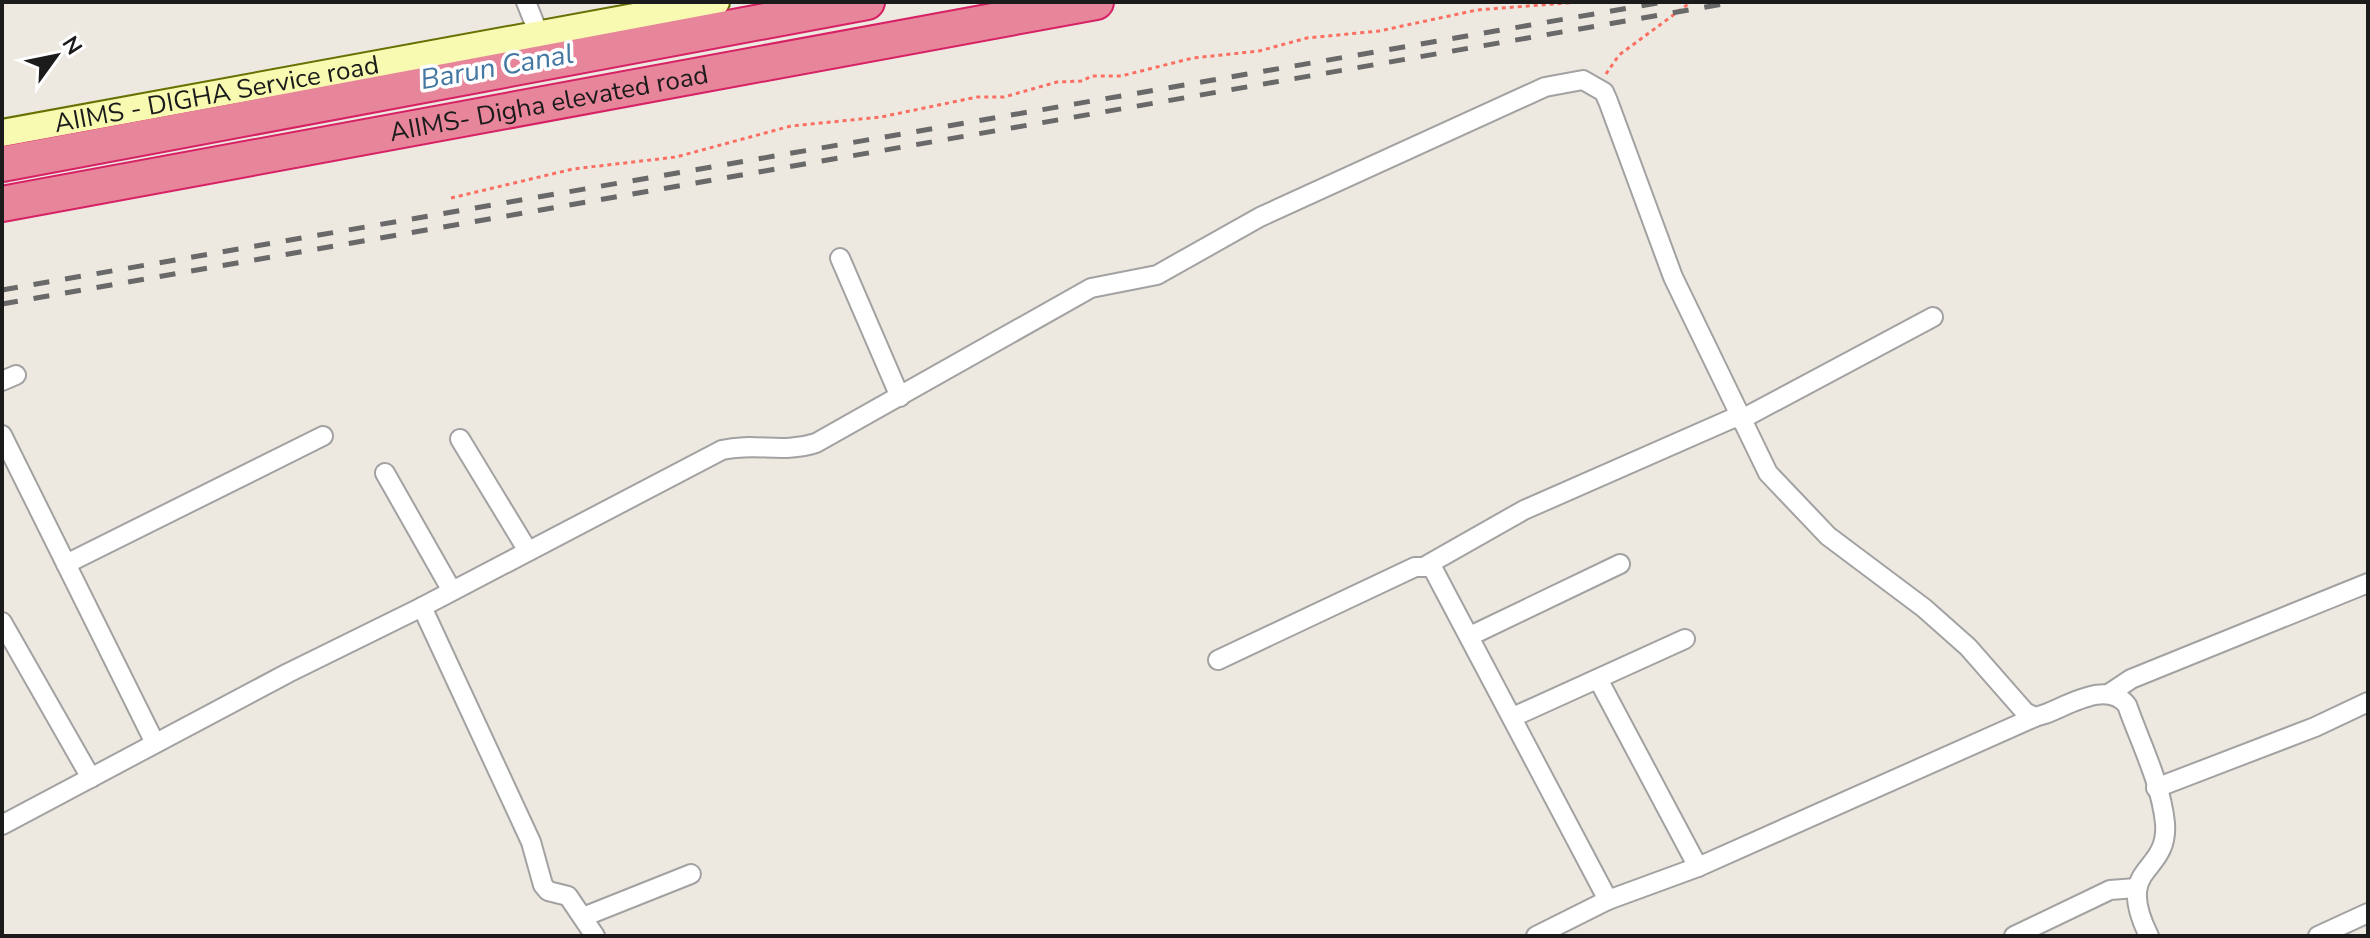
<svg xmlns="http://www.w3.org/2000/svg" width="2370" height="938" viewBox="0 0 2370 938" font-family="'Nunito Sans',sans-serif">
  <rect width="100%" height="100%" fill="#ede8e0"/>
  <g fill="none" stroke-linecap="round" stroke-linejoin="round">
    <defs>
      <g id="street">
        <polyline points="526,2 538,32"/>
        <polyline points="840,258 900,397"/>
        <polyline points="2,381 16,375"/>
        <polyline points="1740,420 1933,317"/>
        <polyline points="2,435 155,743"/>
        <polyline points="460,439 528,551"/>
        <polyline points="385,473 452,591"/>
        <polyline points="66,564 323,436"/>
        <polyline points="1427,565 1524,510 1738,416"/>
        <polyline points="422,607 531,842 543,885 548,891 568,896 595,936"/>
        <polyline points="2,622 91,778"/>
        <polyline points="1470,636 1620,564"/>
        <polyline points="1218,660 1415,567 1432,567 1608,900"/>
        <polyline points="1598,679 1698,867"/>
        <polyline points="2110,693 2131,679 2368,583"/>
        <polyline points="1513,717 1685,639"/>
        <polyline points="2156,788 2315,727 2368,702"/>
        <path d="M2,825l286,-152 134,-66 300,-157c33,-8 60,4 94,-7l275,-155 66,-13 103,-58 285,-130 38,-7 21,12 4,9 65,176 95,196 60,63 96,72 44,39 57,65 10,5 10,-3c24,-9 62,-34 82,-9 13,37 34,78 38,118 4,53 -52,40 -16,113"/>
        <polyline points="583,917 691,874"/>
        <polyline points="1536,936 1608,900 1698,867 2035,717"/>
        <polyline points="2014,936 2110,890 2136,888"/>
        <polyline points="2318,936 2368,913"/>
      </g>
      <g id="secondary">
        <path id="s1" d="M2,133l714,-131"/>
      </g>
      <g id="highway">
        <polyline points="2,164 867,2"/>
        <path id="s2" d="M2,204l1094,-202"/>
      </g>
    </defs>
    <use href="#street" stroke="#a2a2a2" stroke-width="22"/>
    <use href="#secondary" stroke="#687103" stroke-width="30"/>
    <use href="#highway" stroke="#d72165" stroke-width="38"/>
    <g stroke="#fb6f63" stroke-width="3" stroke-dasharray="4 4" stroke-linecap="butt">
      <polyline points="1606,74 1619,55 1691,2"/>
      <polyline points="451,198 573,169 676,157 791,126 881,117 977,97 1004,97 1057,82 1083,81 1091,76 1121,76 1193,58 1259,51 1307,38 1379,31 1477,10 1579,2"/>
    </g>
    <use href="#street" stroke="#fff" stroke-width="18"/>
    <use href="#secondary" stroke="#f8fab2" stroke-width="26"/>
    <use href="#highway" stroke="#e7869a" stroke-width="34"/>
    <g stroke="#696969" stroke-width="5" stroke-dasharray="16 16" stroke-linecap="butt">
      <polyline points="2,290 1663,2"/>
      <polyline points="2,304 1734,2"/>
    </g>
  </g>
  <g text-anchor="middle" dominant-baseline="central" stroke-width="7" stroke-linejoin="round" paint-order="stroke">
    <g font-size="26" fill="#1b1b1b" stroke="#fff">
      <text stroke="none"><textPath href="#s1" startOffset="218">AIIMS - DIGHA Service road</textPath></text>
      <text stroke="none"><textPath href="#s2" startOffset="556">AIIMS- Digha elevated road</textPath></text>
    </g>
    <g font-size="28" font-style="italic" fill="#4577a3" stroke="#fff">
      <text transform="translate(497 67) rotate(-10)">Barun Canal</text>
    </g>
  </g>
  <rect width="2370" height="938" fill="none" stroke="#1b1b1b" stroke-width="8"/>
  <g transform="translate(56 56) rotate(57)" stroke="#ffffff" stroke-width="6" paint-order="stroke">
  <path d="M0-6L14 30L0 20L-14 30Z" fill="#1b1b1b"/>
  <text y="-12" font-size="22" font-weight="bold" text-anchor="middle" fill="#1b1b1b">N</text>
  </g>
</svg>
